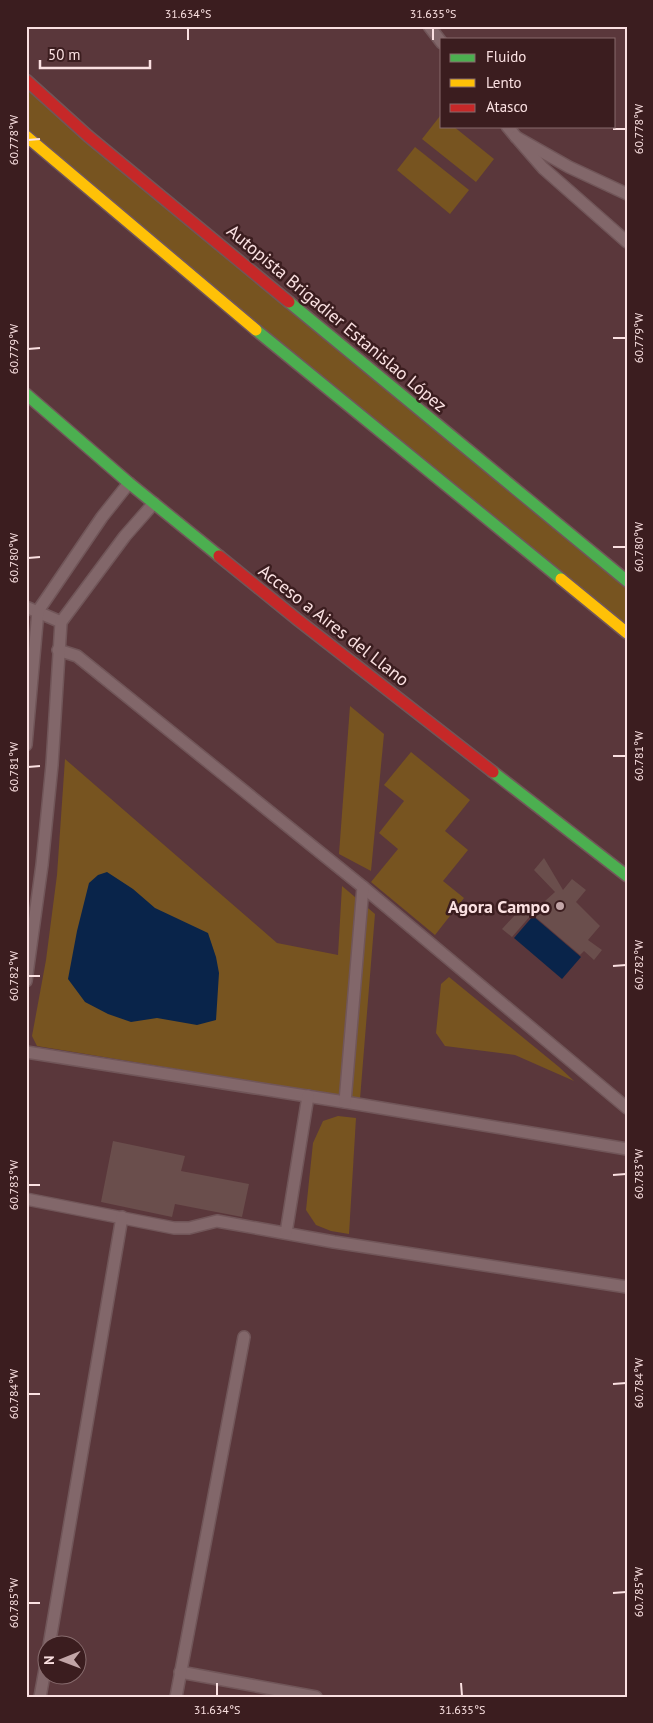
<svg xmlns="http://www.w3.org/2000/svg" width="653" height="1723" viewBox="0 0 653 1723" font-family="'PT Sans',sans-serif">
  <rect width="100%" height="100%" fill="#5a373b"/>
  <g fill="#775420">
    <polygon points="26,80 627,581 627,633 26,136"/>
    <polygon points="440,116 442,117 442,126 453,126 494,159 476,182 422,139"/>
    <polygon points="415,147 469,190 450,214 397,170"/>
    <polygon points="350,706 384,734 371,871 339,854"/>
    <polygon points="411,752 470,800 445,831 468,850 443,881 464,898 435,935 371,882 398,849 379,833 404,801 384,785"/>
    <polygon points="65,759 277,943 338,955 342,886 375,914 360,1099 37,1046 32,1036 46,960 57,875"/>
    <polygon points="449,977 559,1067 574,1081 515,1055 445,1046 436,1033 441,984"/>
    <polygon points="338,1116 356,1118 349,1234 331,1231 316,1225 306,1210 313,1143 323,1121"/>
  </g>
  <g fill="#09244a">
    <polygon points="107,872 133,889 155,908 208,933 216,957 219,973 216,1020 197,1025 157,1018 131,1022 108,1014 85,1002 68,979 77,931 89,883 98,875"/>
    <polygon points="533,916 581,957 562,979 514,938"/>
  </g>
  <g fill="#6a4e4c">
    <polygon points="544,858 563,890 572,879 586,890 576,902 600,926 588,940 602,950 594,960 584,951 580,955 532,914 512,937 502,929 527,902 535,910 555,892 534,870"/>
    <polygon points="113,1141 185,1156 181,1171 249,1184 242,1217 175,1204 172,1217 101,1202"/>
  </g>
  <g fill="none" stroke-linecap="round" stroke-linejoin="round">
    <defs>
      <g id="street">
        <polyline points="429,26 442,43"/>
        <polyline points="507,126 516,137 569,167 627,194"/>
        <polyline points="516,137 543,168 627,242"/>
        <polyline points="26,607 61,622"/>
        <polyline points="58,650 77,656 363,887 627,1108"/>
        <polyline points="26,745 38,611 102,517 129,483"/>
        <polyline points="26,981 42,865 52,765 61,622 125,536 154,503"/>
        <polyline points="26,1052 345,1102 627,1149"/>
        <polyline points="345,1102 363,887"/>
        <polyline points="26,1199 174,1228 189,1228 217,1221 334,1242 627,1287"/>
        <polyline points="286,1233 308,1096"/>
        <polyline points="49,1646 122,1217"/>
        <polyline points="180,1672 316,1697"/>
        <polyline points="40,1697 48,1653"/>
        <polyline points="176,1697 244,1337"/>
      </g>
      <g id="fast">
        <polyline points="289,302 627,581"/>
        <polyline points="256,330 561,579"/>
        <polyline points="26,394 129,483 219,556"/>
        <polyline points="493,772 627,876"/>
      </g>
      <g id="slow">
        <polyline points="26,136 256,330"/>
        <polyline points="561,579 627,633"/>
      </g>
      <g id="jam">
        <polyline points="26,80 88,136 289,302"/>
        <polyline points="219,556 298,620 493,772"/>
      </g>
    </defs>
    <use href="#street" stroke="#715659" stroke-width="14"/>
    <use href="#fast" stroke="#715659" stroke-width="14"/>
    <use href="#slow" stroke="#715659" stroke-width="14"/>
    <use href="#jam" stroke="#715659" stroke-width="14"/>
    <use href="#street" stroke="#82676a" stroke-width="11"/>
    <use href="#fast" stroke="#4caf50" stroke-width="11"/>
    <use href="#slow" stroke="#ffc107" stroke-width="11"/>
    <use href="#jam" stroke="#c62828" stroke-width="11"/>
  </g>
  <path fill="none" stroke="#fae0e1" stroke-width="2" d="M188,28v12M433,28v12M613,129h13M28,140l12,-1M613,338h13M28,349l12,-1M613,547h13M28,558l12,-1M613,756h13M28,767l12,-1M613,966l13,-1M28,976h12M613,1175l13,-1M28,1185h12M613,1384l13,-1M28,1394h12M613,1593l13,-1M28,1603h12M217,1683v13M461,1683l1,13"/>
  <circle fill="#c2a5a7" stroke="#3b1d1f" stroke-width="2" cx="560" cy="906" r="5"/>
  <g text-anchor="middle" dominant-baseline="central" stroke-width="5" stroke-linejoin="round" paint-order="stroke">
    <g font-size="18" fill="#fae0e1" stroke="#3b1d1f">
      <text transform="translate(337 318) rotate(40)">Autopista Brigadier Estanislao López</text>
      <text transform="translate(334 625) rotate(38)">Acceso a Aires del Llano</text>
    </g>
    <g font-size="18" font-weight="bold" fill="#fae0e1" stroke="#3b1d1f" text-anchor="end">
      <text x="550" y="906">Agora Campo</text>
    </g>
  </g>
  <rect width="653" height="1723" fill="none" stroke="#3b1d1f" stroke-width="55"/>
  <rect x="440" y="38" width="175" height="90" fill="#3b1d1f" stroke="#876b6d"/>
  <rect x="450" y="54" width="25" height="8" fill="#4caf50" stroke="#876b6d"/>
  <text x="486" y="62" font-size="15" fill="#fae0e1">Fluido</text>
  <rect x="450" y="79" width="25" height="8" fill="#ffc107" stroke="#876b6d"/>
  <text x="486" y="88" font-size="15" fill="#fae0e1">Lento</text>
  <rect x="450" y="104" width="25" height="8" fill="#c62828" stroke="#876b6d"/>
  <text x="486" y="112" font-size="15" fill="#fae0e1">Atasco</text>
  <g transform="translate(62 1660) rotate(269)"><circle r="24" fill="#3b1d1f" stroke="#876b6d"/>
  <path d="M0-4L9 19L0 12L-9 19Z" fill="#c2a5a7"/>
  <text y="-8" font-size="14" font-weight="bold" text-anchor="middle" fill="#fae0e1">N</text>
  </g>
  <path d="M40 60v8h110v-8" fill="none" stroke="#fae0e1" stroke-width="2.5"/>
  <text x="48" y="60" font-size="15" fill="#fae0e1" stroke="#3b1d1f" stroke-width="4" paint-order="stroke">50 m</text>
  <rect x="28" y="28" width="598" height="1668" fill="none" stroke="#fae0e1" stroke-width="2"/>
  <g font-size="12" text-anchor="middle" fill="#fae0e1">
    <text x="188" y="18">31.634°S</text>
    <text x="433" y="18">31.635°S</text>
    <text transform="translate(639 129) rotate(-90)" y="4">60.778°W</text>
    <text transform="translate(14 140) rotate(-90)" y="4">60.778°W</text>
    <text transform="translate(639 338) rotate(-90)" y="4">60.779°W</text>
    <text transform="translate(14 349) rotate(-90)" y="4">60.779°W</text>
    <text transform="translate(639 547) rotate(-90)" y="4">60.780°W</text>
    <text transform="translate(14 558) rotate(-90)" y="4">60.780°W</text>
    <text transform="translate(639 756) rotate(-90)" y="4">60.781°W</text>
    <text transform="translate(14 767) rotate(-90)" y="4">60.781°W</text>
    <text transform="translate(639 965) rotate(-90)" y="4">60.782°W</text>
    <text transform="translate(14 976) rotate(-90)" y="4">60.782°W</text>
    <text transform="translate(639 1174) rotate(-90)" y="4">60.783°W</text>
    <text transform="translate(14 1185) rotate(-90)" y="4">60.783°W</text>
    <text transform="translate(639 1383) rotate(-90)" y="4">60.784°W</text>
    <text transform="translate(14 1394) rotate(-90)" y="4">60.784°W</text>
    <text transform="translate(639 1592) rotate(-90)" y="4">60.785°W</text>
    <text transform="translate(14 1603) rotate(-90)" y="4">60.785°W</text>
    <text x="217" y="1714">31.634°S</text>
    <text x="462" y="1714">31.635°S</text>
  </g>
</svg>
